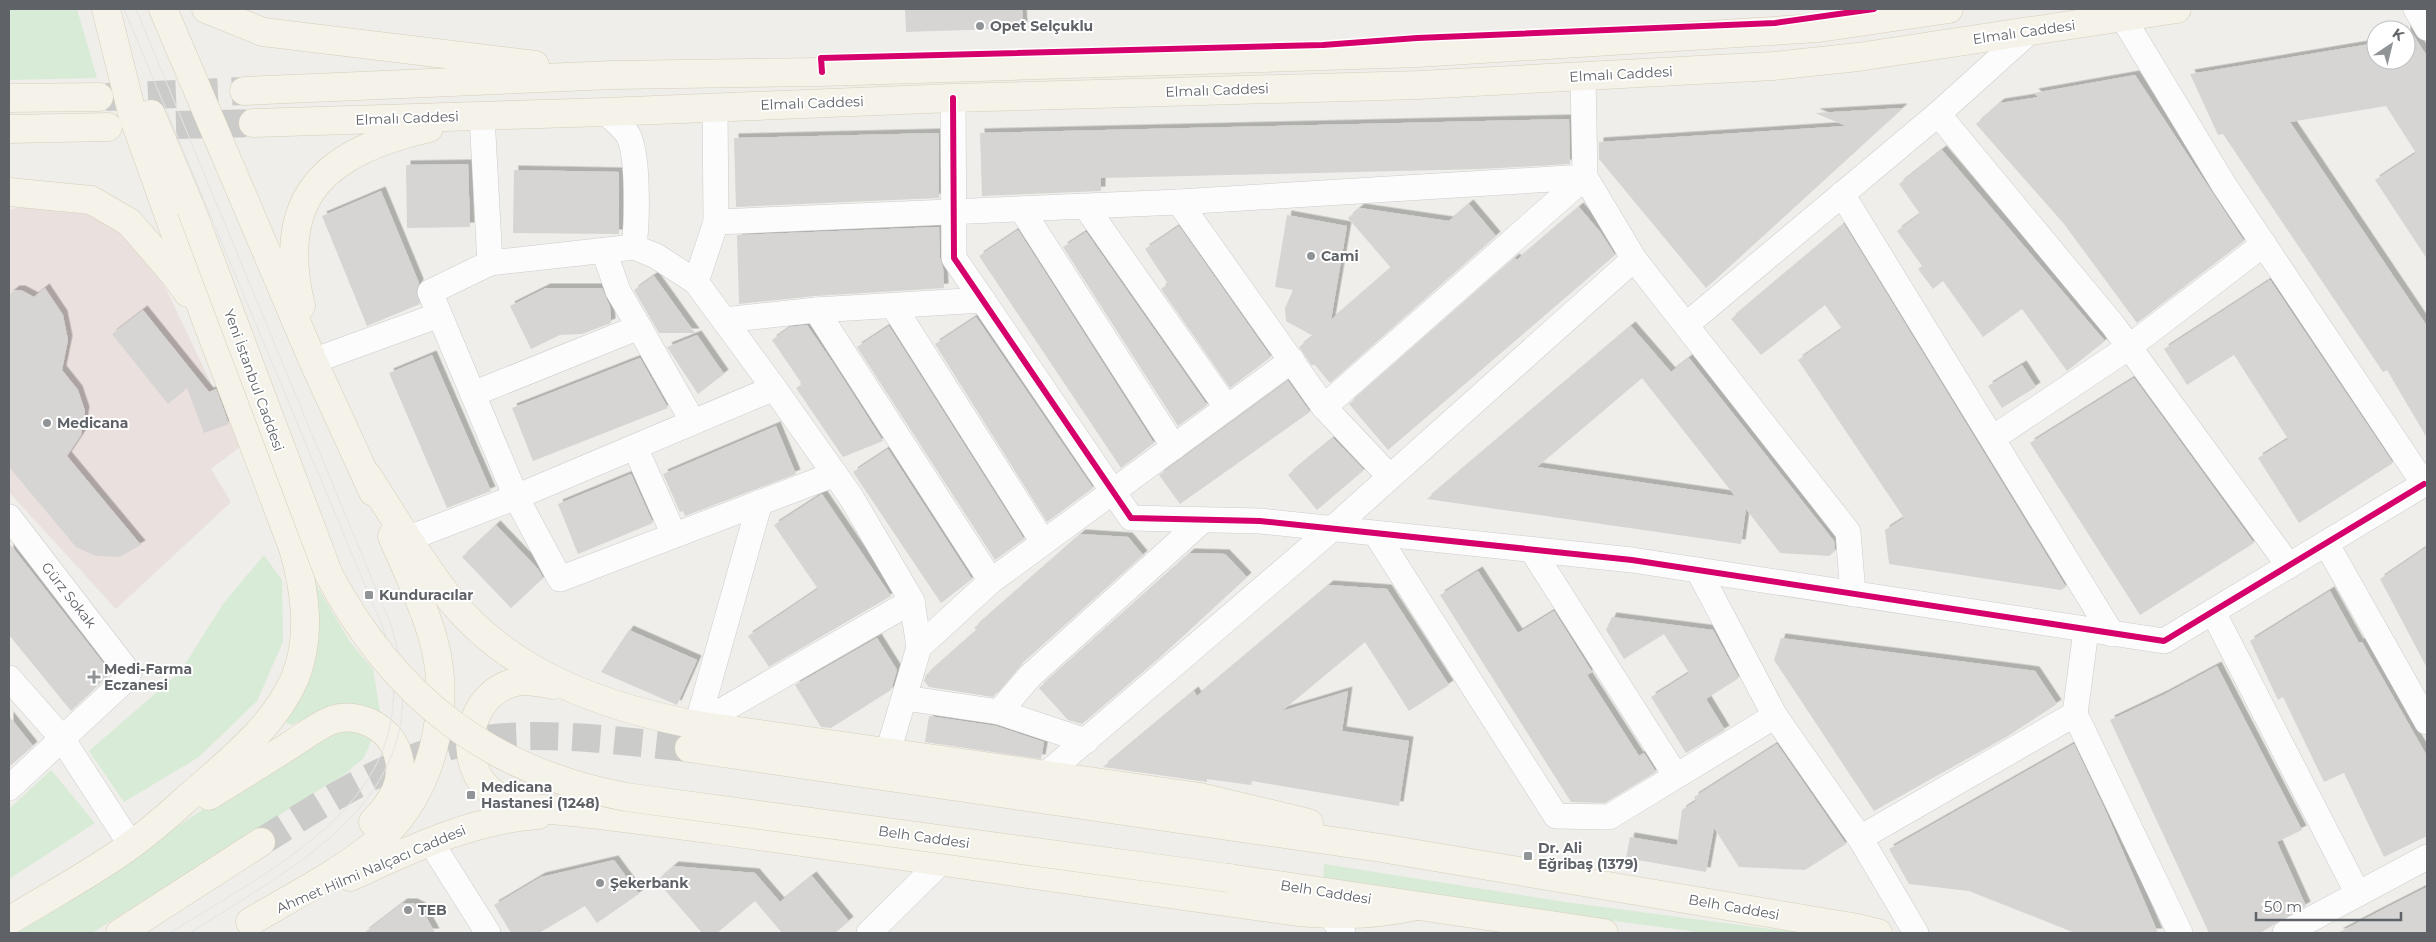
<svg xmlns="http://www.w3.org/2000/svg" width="2436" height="942" viewBox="0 0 2436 942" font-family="Montserrat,sans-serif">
  <defs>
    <filter id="shadow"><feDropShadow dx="4.5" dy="-4.5" stdDeviation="0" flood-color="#0004"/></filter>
  </defs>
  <rect width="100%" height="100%" fill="#efeeea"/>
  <polygon fill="#eae0de" points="30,205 88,213 128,238 165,287 241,446 211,469 231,502 116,609 9,492 9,210"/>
  <g fill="#d8ebd6">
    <polygon points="9,9 77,9 97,78 9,80"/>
    <polygon points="264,555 282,580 283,642 257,701 199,757 124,802 89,751 180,672 223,604"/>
    <polygon points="314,581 350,642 373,669 380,711 318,713 291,725 283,721"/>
    <polygon points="344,724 372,739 364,758 346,773 92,933 15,933 295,749"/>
    <polygon points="51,770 95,823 9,879 9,809"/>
    <polygon points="1324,864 1572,903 1802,933 1705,933 1323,882"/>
  </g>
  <g fill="#d6d5d3" fill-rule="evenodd" filter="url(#shadow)">
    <polygon points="905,9 1022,9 1023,28 906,32"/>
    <polygon points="2406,24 2427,56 2427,259 2375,180 2416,153 2386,106 2290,122 2427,326 2427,438 2387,370 2383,372 2223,134 2218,135 2190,74 2376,43 2376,60 2406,60"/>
    <polygon points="2135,75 2244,241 2137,323 2064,224 1976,124 2000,103 2038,97 2034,93"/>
    <polygon points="1903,108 1706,288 1599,159 1599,142 1846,126 1815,113"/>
    <polygon points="1569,119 1570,164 1480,169 1101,178 1101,191 982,196 980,133"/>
    <polygon points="939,133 939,198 736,207 734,138"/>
    <polygon points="1942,150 2105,341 2067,371 2022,309 1983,337 1943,281 1933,289 1918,269 1922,266 1897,231 1920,214 1899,184"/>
    <polygon points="468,164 470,227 407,228 406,165"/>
    <polygon points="514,170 619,172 619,234 513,233"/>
    <polygon points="381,191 419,283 416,291 420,304 367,326 322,216"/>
    <polygon points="1469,204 1496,236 1330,383 1314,364 1312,366 1299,347 1313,336 1286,321 1285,308 1293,290 1275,287 1287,215 1347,226 1331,320 1391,268 1348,218 1360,208 1449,221"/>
    <polygon points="1579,207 1601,233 1615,255 1388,450 1349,404 1515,258 1517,260"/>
    <polygon points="1844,224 2066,587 2061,590 1889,564 1885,530 1904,518 1798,360 1842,329 1825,305 1761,355 1731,319"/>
    <polygon points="1179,226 1271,357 1230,388 1161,289 1168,284 1145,249"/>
    <polygon points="939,227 940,258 943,268 944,288 815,296 739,304 737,235"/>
    <polygon points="1018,230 1154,443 1121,468 979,256"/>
    <polygon points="1086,232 1207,405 1178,426 1063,247"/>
    <polygon points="654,276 695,333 659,333 634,290"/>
    <polygon points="2270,280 2393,463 2299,523 2258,458 2288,439 2234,355 2187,385 2164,349"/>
    <polygon points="45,288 63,315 68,340 62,370 78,390 85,411 81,435 67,456 141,545 119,557 96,556 76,547 9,467 9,295 15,290 21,290 34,297"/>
    <polygon points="546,288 602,288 610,307 611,323 582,334 560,335 531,349 510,306"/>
    <polygon points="143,310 209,392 216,389 229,424 204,433 187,388 168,404 112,334"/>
    <polygon points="976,317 1093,488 1047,522 935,344"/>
    <polygon points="807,325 833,363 883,441 843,457 796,388 802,384 772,340 790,327"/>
    <polygon points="889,326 1024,539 995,560 857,347"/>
    <path d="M1631,326l40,46 18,-14 145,183 1,10 -6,5 -49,-3 -34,-44 -5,35 -314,-45zM1642,378l93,118 -198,-29z"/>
    <polygon points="697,335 724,374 698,394 667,347"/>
    <polygon points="432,355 491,491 447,508 389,373"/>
    <polygon points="640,358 668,408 533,461 512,408"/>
    <polygon points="2022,365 2036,387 2002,408 1988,386"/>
    <polygon points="2134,378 2254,543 2140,615 2030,443"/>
    <polygon points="1288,381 1310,412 1180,504 1159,475"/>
    <polygon points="776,426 796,474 685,516 683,511 680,512 663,474"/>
    <polygon points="1333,438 1364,470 1317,510 1288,475"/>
    <polygon points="888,449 972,579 941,603 853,472"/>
    <polygon points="631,474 653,523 578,554 558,504"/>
    <polygon points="822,494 891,596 769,667 748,636 818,589 774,525"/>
    <polygon points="496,525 538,569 543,578 511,608 462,557"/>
    <polygon points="1081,534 1128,537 1143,555 1020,665 993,697 929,687 924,681 926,675 977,630 974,628"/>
    <polygon points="9,543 111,673 71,711 9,635"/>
    <polygon points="2427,547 2427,668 2380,579"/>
    <polygon points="1190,553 1225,554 1247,577 1158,659 1082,724 1068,720 1039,688"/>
    <polygon points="1478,571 1518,633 1554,611 1592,672 1587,675 1639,756 1644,753 1656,772 1605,803 1571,802 1440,595"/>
    <polygon points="1329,585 1387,589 1449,685 1409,711 1365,642 1282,711 1348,691 1342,731 1409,741 1399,806 1252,781 1251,785 1207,779 1207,782 1103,767 1194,691 1197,696"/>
    <polygon points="2330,591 2359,643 2362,642 2427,756 2427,836 2384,857 2344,773 2324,782 2283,697 2278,700 2250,641"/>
    <polygon points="1612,617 1713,630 1739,678 1706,699 1725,730 1686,753 1651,697 1689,673 1664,634 1624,659 1606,630"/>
    <polygon points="629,630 697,660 677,705 601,672"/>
    <polygon points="877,638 897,670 891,690 831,728 821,727 795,685"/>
    <polygon points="1781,638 2035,671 2057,704 2008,736 1874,811 1774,660"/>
    <polygon points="2217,666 2302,830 2277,842 2306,906 2260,933 2209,933 2110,720 2165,694"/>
    <polygon points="9,716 33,746 9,767"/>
    <polygon points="929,716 996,726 1044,742 1041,759 925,742"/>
    <polygon points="1777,744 1846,844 1805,870 1739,867 1714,828 1706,872 1626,858 1630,837 1677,845 1682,810 1696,801 1694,797"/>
    <polygon points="2074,744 2106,812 2158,933 2075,933 1969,891 1909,884 1889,849"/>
    <polygon points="614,860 639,894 597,923 585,906 539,933 511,933 494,905 541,877"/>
    <polygon points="674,866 755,873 780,902 812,876 849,921 835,933 782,933 755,901 717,933 702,933 657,881"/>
    <polygon points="2427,887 2427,933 2338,933 2374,914"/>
    <polygon points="403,903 413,903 421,907 435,933 364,933"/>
  </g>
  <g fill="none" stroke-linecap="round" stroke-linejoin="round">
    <g stroke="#cbcbca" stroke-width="28" stroke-dasharray="28 14" stroke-linecap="butt">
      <polyline points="106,97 244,91"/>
      <polyline points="134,126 253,123"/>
      <path d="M261,842c64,-40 127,-82 201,-99 68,-15 158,-2 227,5"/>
    </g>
    <defs>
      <g id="minor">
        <polyline points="2416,9 2427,28"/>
        <polyline points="2123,18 2224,185 2424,484 2427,482"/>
        <polyline points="1583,76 1585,177 1634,259 1848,532 1853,594"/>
        <polyline points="953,98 954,258 1131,518 1260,521 1632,560 2164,641 2424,484"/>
        <polyline points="715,107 716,222"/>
        <path d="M606,112c6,7 17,15 22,23 11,20 9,88 6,112l22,9 40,26 78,106 77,109 61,104 7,46 -31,105"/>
        <polyline points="1938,114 2113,325 2289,566"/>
        <polyline points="482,116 490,263 430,292 516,497 560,579 835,474"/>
        <polyline points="1842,194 2112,634"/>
        <polyline points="1179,202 1324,407"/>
        <polyline points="1086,207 1227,408"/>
        <polyline points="1022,210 1174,447"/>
        <polyline points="604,251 618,291 639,327"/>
        <polyline points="490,263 634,247"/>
        <polyline points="696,282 716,222 1179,202 1585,177 1324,407 1390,477"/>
        <polyline points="894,307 1043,542"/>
        <polyline points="816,310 991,581"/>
        <polyline points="724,320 816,310 983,300"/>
        <polyline points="1686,325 1938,114 2030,31"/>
        <polyline points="313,361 439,315"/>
        <polyline points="473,394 639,327 693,422"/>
        <polyline points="1993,438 2129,347 2264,244"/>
        <polyline points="635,447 674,535"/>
        <polyline points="9,517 129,673 120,685 9,788"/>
        <polyline points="1376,534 1556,816 1609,817 1775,716"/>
        <polyline points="407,539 516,497 774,388"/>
        <polyline points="2326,543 2427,722"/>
        <polyline points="1532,550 1676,776"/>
        <polyline points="1698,570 1775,716 1860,838 1916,933"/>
        <polyline points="2213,612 2358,894"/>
        <polyline points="2086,630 2075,714 2180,933"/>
        <polyline points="919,647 991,581 1292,360"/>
        <polyline points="9,678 61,737 131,845"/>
        <polyline points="905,698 999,712"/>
        <polyline points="697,725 912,601"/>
        <polyline points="697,725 760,502"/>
        <polyline points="1086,741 999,712 1030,676 1202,521"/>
        <polyline points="1044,776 1332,529 1634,259"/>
        <polyline points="1860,838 2075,714"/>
        <polyline points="430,841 488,933"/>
        <polyline points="1330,915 1343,933"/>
        <polyline points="869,933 942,861"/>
        <polyline points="2285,933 2427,857"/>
      </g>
      <g id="major">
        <polyline points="163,9 313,361 373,492"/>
        <polyline points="206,9 263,32 535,65"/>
        <polyline points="244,91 613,75 822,72 1418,53 1819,28 1949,9"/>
        <polyline points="9,98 99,97"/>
        <polyline points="151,114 191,209"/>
        <polyline points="253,123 606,112 953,98 1418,85 1773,66 1858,57 2177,9"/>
        <polyline points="9,129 108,127"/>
        <polyline points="9,192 91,200 129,222 175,275 188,293"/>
        <path d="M301,306c-27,-111 26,-155 128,-178"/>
        <path d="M367,475c26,41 51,82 80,120 60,78 156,112 250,130l503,72 109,26"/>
        <path d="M553,685c-10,-2 -20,-4 -30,-4 -35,3 -57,38 -52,72 2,20 13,37 33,46 23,11 53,11 78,14 45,5 89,11 134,17 194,27 388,55 582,82 41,4 78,3 118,-6"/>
        <polyline points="689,748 1381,848 1858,928 1878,933"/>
        <path d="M209,796c27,-17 54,-34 80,-50 14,-9 28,-20 43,-26 27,-9 59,8 66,35 8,27 -7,48 -25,67"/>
        <path d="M350,877c62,-28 120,-57 188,-62"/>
        <polyline points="1229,878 1604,933"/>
        <path d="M9,921c40,-25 84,-48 122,-76 27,-19 51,-43 76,-64 33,-29 70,-61 88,-103 17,-42 10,-88 -2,-130l-88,-231 -73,-204 -26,-104"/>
        <path d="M250,922c40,-24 86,-47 122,-76 60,-48 81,-135 61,-208 -10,-35 -27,-69 -41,-102"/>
        <polyline points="120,933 261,842"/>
      </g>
    </defs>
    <use href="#minor" stroke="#cbcccc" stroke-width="26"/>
    <use href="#major" stroke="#d7ceb8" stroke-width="29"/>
    <use href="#minor" stroke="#fdfcfc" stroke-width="25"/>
    <use href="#major" stroke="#f4f2e9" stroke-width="28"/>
    <g stroke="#e4e4e4" stroke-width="1">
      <path d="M124,9l259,619c52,166 -99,232 -213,305"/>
      <path d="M136,9l255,616c53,168 -83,232 -201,308"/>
    </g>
    <defs>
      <path id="major-bridge" d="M191,209l138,366c65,122 159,196 297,222l603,81"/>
    </defs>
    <use href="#major-bridge" stroke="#d7ceb8" stroke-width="29" stroke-linecap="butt"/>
    <use href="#major-bridge" stroke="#f4f2e9" stroke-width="28"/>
    <defs>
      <g id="cycleway">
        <polyline points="822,72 821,58 1323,45 1417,38 1775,23 1874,9"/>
        <polyline points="953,98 954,258 1131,518 1260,521 1632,560 2164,641 2424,484"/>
      </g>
    </defs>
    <use href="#cycleway" stroke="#fff" stroke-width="9"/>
    <use href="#cycleway" stroke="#d6006c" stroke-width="6"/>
  </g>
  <g fill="#919496" stroke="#fff" stroke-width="2">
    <circle cx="980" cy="26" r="5"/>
    <circle cx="1311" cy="256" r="5"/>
    <circle cx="47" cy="423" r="5"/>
    <rect x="364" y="590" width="10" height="10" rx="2.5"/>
    <path d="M91.5 669.5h5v5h5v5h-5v5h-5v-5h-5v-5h5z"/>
    <rect x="466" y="790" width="10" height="10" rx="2.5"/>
    <rect x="1523" y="851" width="10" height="10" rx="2.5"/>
    <circle cx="600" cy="883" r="5"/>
    <circle cx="408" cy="910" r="5"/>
  </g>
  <g text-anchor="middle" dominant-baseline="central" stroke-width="4" stroke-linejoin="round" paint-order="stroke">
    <g font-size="14" font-weight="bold" fill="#5f6368" stroke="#fff" text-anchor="start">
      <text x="990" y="26">Opet Selçuklu</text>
      <text x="1321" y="256">Cami</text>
      <text x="57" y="423">Medicana</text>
      <text x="379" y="595">Kunduracılar</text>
      <text x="104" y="669">Medi-Farma<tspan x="104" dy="16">Eczanesi</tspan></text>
      <text x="481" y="787">Medicana<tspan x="481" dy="16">Hastanesi (1248)</tspan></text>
      <text x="1538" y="848">Dr. Ali<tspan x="1538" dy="16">Eğribaş (1379)</tspan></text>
      <text x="610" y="883">Şekerbank</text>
      <text x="418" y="910">TEB</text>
    </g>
    <g font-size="14" fill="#5f6368" stroke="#fff">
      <text transform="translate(2024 32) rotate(-8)">Elmalı Caddesi</text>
      <text transform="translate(1621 74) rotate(-3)">Elmalı Caddesi</text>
      <text transform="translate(1217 90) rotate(-2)">Elmalı Caddesi</text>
      <text transform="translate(812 103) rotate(-2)">Elmalı Caddesi</text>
      <text transform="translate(407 118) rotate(-2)">Elmalı Caddesi</text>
      <text transform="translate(254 380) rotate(70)">Yeni İstanbul Caddesi</text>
      <text transform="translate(69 595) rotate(52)">Gürz Sokak</text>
      <text transform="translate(924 837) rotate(8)">Belh Caddesi</text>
      <text transform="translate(371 869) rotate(-23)">Ahmet Hilmi Nalçacı Caddesi</text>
      <text transform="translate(1326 892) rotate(9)">Belh Caddesi</text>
      <text transform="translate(1734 907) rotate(10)">Belh Caddesi</text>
    </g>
  </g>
  <rect width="2436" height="942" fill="none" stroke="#5f6368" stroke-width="20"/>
  <g transform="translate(2391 45) rotate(35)"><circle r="24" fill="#ffffff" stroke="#bfc1c3"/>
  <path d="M0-4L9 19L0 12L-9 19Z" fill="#919496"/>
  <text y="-8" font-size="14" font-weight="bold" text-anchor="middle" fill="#5f6368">K</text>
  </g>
  <path d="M2256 912v8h145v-8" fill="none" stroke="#5f6368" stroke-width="2.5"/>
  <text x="2264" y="912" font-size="15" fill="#5f6368" stroke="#ffffff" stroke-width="4" paint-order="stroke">50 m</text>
</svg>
